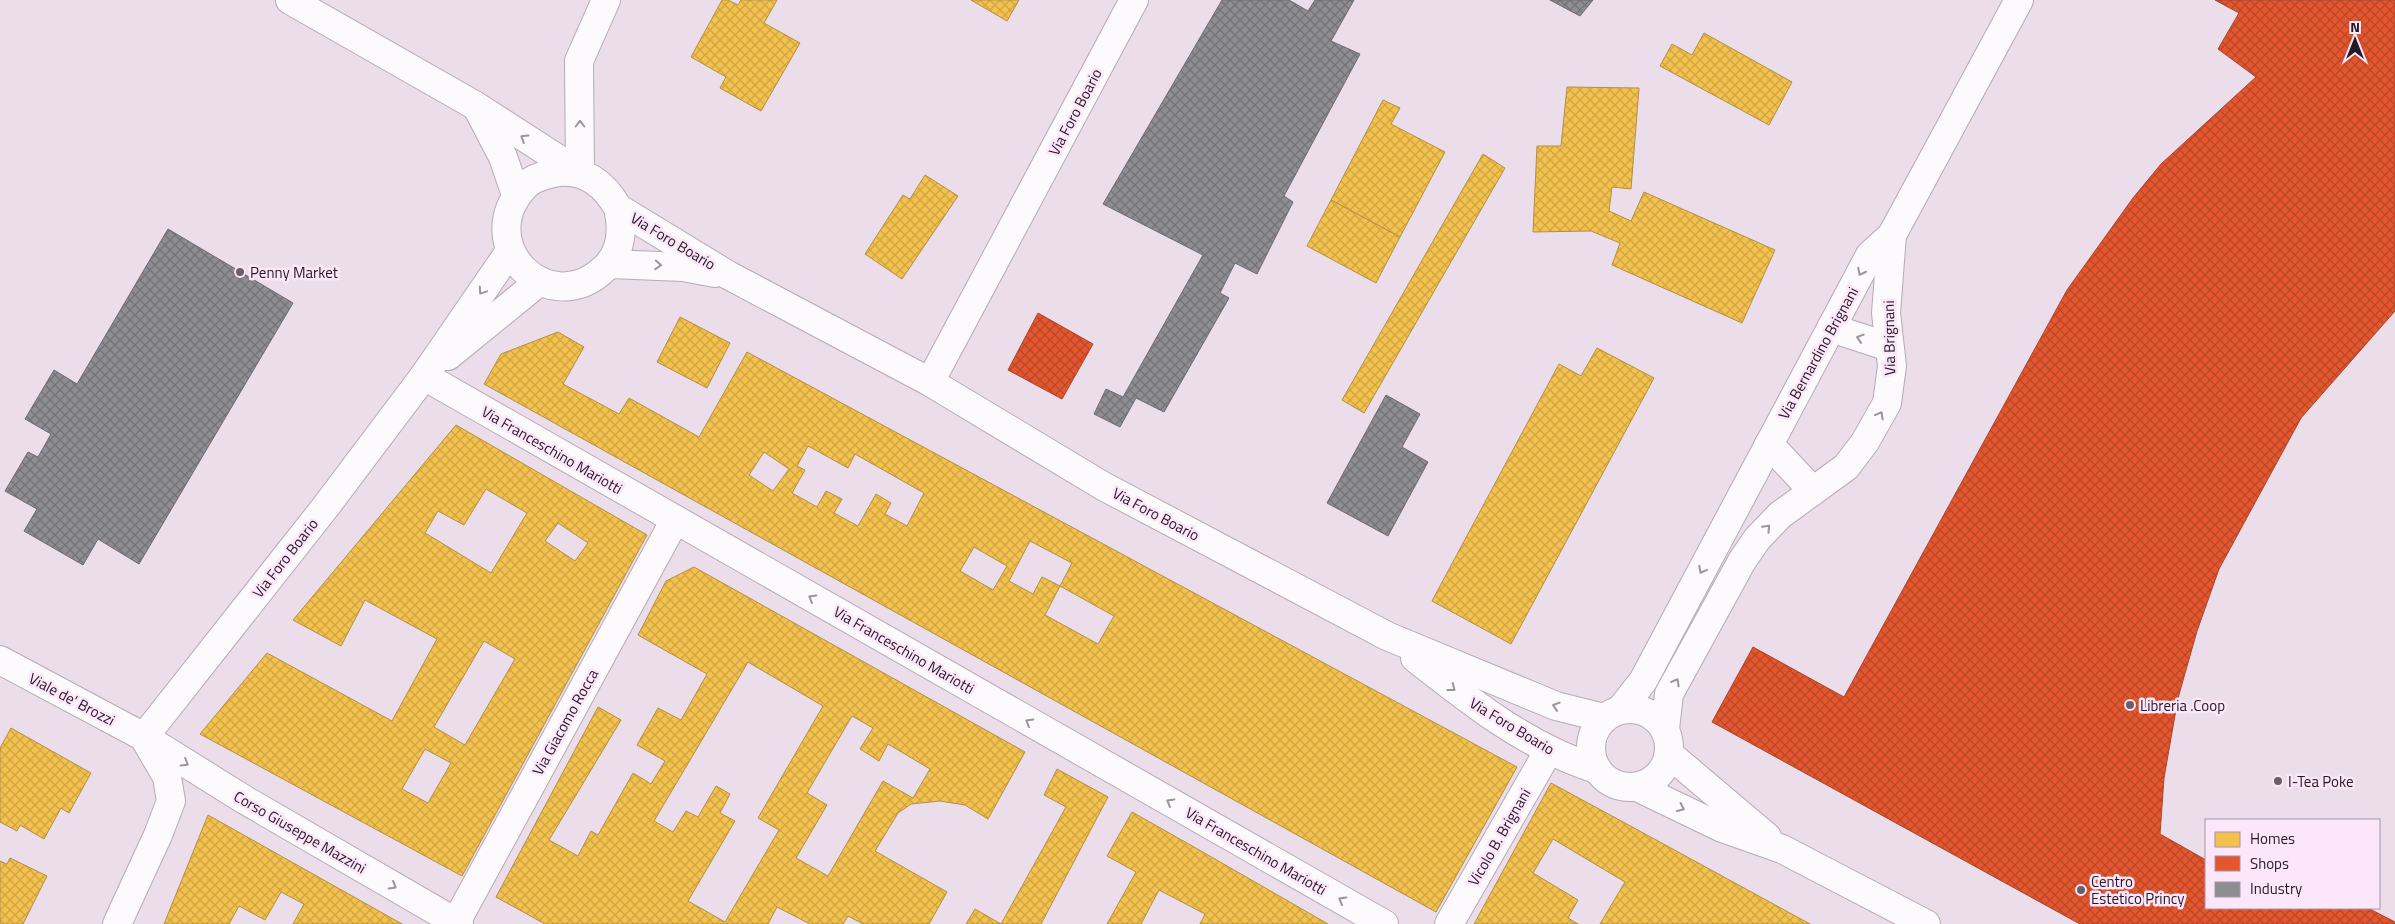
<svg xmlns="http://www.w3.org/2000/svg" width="2395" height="924" viewBox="0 0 2395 924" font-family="'Titillium Web',sans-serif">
  <defs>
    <pattern id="homes-cross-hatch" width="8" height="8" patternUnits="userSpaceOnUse" patternTransform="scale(1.25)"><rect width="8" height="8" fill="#f2c14e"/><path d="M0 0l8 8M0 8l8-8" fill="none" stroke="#cfa544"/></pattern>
    <pattern id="shops-cross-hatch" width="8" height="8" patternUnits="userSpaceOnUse" patternTransform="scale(1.25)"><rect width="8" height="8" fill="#e4572e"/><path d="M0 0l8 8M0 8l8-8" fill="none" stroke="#b94727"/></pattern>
    <pattern id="industry-cross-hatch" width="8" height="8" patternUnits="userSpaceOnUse" patternTransform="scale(1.25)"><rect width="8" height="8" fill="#8d8d92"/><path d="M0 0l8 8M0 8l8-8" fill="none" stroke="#737277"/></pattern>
  </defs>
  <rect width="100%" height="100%" fill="#ecddeb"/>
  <g fill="url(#homes-cross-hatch)" stroke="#b48f41" fill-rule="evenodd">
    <polygon points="722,0 728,0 738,5 741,0 777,0 764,23 800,43 761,111 720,88 726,77 691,57"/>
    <polygon points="971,0 1019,0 1007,21"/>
    <polygon points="1704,33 1792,82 1769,125 1660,66 1672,44 1692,55"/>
    <polygon points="1567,87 1639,88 1631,189 1612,187 1609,211 1631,221 1644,192 1775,250 1742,323 1612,265 1620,243 1591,231 1533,232 1537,146 1561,146"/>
    <polygon points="1383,100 1400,108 1391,124 1445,152 1400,237 1331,200"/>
    <polygon points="1483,154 1505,168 1364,413 1342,400"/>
    <polygon points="925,175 958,196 902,279 865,254 903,195 910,199"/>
    <polygon points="1331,200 1400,237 1376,283 1307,246"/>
    <polygon points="680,317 730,343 707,388 657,362"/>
    <path d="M558,332l26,15 -21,37 56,30 10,-16 70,39 48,-85 770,415 -81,145 -952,-528 17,-30zM808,446l40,22 7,-14 69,39 -17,33 -22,-12 6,-11 -15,-9 -18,32 -24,-13 8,-14 -16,-8 -9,16 -25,-14 13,-23 -8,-4zM764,452l25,17 -16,22 -24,-16zM1030,541l42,22 -12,23 -18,-9 -9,17 -24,-13zM974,547l33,19 -14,24 -33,-19zM1060,586l54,30 -16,28 -53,-29z"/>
    <polygon points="1597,348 1654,378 1511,644 1432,601 1559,364 1581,376"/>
    <path d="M456,425l191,110 -185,341 -262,-142 67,-81 125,68 45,-82 -72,-39 -24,46 -48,-26zM486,489l41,24 -36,60 -66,-40 13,-22 26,14zM558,523l30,20 -13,18 -30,-20zM484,641l31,18 -50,86 -31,-18zM425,749l26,14 -23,40 -26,-14z"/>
    <path d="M694,567l331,185 -37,67 -23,-14 -25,-4 -29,3 -13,9 -23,38 72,41 -18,32h-66l-15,-8 -5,8h-33l-33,-17 -9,17h-223l-49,-27 102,-190 23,13 -72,120 29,16 13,-25 7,4 35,-62 18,11 14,-23 -28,-16 21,-37 23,12 26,-46 -69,-39 28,-54zM748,662l75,44 -65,112 21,12 -54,92 -37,-21 47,-80 -15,-8 10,-19 -14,-8 -18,31 -12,-6 -13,21 -19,-11zM852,716l21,12 -13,21 19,12 9,-17 42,25 -17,29 -30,-17 -55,95 -32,-18 31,-53 -20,-12z"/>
    <polygon points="11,728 91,773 69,813 61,808 44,839 20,825 17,831 0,822 0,748"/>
    <polygon points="1057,769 1108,797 1041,924 966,924 975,909 1001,924 1066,807 1044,795"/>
    <polygon points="1551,783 1636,829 1810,924 1600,924 1625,882 1553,839 1533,873 1578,900 1568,918 1578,924 1474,924"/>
    <polygon points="1132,812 1194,847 1328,924 1200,924 1205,914 1159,890 1141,924 1107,924 1136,872 1107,856"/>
    <polygon points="208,815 402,924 293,924 304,904 281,892 265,920 239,906 229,924 164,924"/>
    <polygon points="10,858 47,876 23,924 0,924 0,861 7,864"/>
  </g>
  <g fill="url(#shops-cross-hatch)" stroke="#aa452b">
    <polygon points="2215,0 2395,0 2395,311 2301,418 2219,569 2197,631 2178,698 2164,778 2160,834 2206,860 2206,908 2368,908 2395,922 2395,924 2080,924 1712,722 1753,647 1844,697 2067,290 2133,198 2161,164 2256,77 2218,49 2239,13"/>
    <polygon points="1038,313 1093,344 1062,399 1008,370"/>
  </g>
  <g fill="url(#industry-cross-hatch)" stroke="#6e6a71">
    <polygon points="1222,0 1289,0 1308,11 1315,0 1354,0 1331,41 1360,54 1284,196 1293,202 1257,274 1235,263 1220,293 1229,298 1164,412 1136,398 1120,427 1094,414 1106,389 1123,397 1203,255 1103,204"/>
    <polygon points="1550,0 1593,0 1580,16"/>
    <polygon points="168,229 293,303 139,564 98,539 83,565 24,531 37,509 5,491 28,452 38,457 51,434 25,419 54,370 77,384"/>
    <polygon points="1386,395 1420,414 1402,447 1428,462 1388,536 1327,503"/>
  </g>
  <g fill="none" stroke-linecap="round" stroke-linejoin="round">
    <defs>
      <g id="minor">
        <polyline points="290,0 476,106 580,173"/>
        <polyline points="478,109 503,157 516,195"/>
        <polyline points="580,173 579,61 606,0"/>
        <path d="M618,208c5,21 4,44 -13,60 -56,55 -136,-25 -79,-83 7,-7 18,-10 27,-12 30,-6 51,10 65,35l110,67 202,107 173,104 284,150 169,70 48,12"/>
        <polyline points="610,264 683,267 715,273"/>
        <polyline points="1831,328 1889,347"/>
        <polyline points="448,356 540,281"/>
        <polyline points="424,376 1384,924"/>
        <polyline points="930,382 1134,0"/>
        <polyline points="1769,444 1813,491"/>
        <path d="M1415,658c57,45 111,88 181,111"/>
        <polyline points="0,660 144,737 245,800 459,924"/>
        <circle cx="1630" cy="748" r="39"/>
        <polyline points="1621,709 1643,681 1870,255 1892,235 2019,0"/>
        <polyline points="1665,729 1669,694 1742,561 1757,539 1780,515 1846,467 1865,442 1887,403 1892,366 1886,313 1892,235"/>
        <polyline points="144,737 327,505 424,376 510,251"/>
        <polyline points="1669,754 1767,837"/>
        <polyline points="1637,787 1720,827 1782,849 1926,924"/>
        <polyline points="117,924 158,835 171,801 167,777 146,741"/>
        <polyline points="455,924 675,520"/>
        <polyline points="1449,924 1549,750"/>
      </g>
    </defs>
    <use href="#minor" stroke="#b6aab5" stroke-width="30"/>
    <use href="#minor" stroke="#fcfafc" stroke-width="28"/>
  </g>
  <defs><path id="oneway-chevron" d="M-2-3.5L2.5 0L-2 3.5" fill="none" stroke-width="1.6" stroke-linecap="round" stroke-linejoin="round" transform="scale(1.25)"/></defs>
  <g stroke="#9b959a">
    <use href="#oneway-chevron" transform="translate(580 124) rotate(-90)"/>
    <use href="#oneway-chevron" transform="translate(524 138) rotate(-148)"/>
    <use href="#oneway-chevron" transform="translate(658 265) rotate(4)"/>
    <use href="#oneway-chevron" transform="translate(1861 272) rotate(117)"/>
    <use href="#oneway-chevron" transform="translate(482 291) rotate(124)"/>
    <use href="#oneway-chevron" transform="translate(1860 338) rotate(-162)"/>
    <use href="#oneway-chevron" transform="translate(1880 415) rotate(-61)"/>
    <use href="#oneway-chevron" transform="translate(1767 528) rotate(-46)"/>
    <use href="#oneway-chevron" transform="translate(1702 570) rotate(118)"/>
    <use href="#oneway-chevron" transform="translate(812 598) rotate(-150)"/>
    <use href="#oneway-chevron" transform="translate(1676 682) rotate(-61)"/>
    <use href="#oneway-chevron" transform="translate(1452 688) rotate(38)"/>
    <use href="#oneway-chevron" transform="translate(1556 706) rotate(-162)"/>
    <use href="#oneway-chevron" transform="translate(1029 722) rotate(-150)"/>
    <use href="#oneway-chevron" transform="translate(185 763) rotate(32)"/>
    <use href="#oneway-chevron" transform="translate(1170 802) rotate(-150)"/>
    <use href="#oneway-chevron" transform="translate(1681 808) rotate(25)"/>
    <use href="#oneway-chevron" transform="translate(393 886) rotate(30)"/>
    <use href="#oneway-chevron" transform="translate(1342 900) rotate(-150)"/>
  </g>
  <g fill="#6a5e69" stroke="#fce6fa" stroke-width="2">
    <circle cx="240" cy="272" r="5"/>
    <circle cx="2130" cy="705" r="5"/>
    <circle cx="2278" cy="781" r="5"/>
    <circle cx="2081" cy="890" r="5"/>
  </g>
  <g text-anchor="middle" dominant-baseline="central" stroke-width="5" stroke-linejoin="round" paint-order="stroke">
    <g font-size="15" fill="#241a23" stroke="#fce6fa">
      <text transform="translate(1075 112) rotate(-62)">Via Foro Boario</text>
      <text transform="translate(673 241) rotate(31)">Via Foro Boario</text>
      <text transform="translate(1889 338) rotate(-91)">Via Brignani</text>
      <text transform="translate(1818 353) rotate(-61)">Via Bernardino Brignani</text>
      <text transform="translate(552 450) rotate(30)">Via Franceschino Mariotti</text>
      <text transform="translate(1156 514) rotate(28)">Via Foro Boario</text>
      <text transform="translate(285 558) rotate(-52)">Via Foro Boario</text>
      <text transform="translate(904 650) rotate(30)">Via Franceschino Mariotti</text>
      <text transform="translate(72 699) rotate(28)">Viale de' Brozzi</text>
      <text transform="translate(565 722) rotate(-61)">Via Giacomo Rocca</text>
      <text transform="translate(1512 726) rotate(31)">Via Foro Boario</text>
      <text transform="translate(300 832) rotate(30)">Corso Giuseppe Mazzini</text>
      <text transform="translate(1499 837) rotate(-60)">Vicolo B. Brignani</text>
      <text transform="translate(1256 851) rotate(30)">Via Franceschino Mariotti</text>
    </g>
    <g font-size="15" fill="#241a23" stroke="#fce6fa" text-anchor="start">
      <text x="250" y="272">Penny Market</text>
      <text x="2140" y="705">Libreria .Coop</text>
      <text x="2288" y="781">I-Tea Poke</text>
      <text x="2091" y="881">Centro<tspan x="2091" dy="17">Estetico Princy</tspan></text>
    </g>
  </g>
  <rect x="2205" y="819" width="175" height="90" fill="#fce6fa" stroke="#a694a4"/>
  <rect x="2215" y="832" width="25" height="15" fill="#f2c14e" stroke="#a694a4"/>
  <text x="2250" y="844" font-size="15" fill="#241a23">Homes</text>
  <rect x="2215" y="856" width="25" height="15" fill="#e4572e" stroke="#a694a4"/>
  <text x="2250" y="869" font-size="15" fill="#241a23">Shops</text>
  <rect x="2215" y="882" width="25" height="15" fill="#8d8d92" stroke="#a694a4"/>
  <text x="2250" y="894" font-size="15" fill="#241a23">Industry</text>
  <g transform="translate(2355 40)" stroke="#fce6fa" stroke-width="4" paint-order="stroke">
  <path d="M0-4L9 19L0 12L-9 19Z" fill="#241a23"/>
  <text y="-8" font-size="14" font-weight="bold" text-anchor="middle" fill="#241a23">N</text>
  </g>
</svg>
